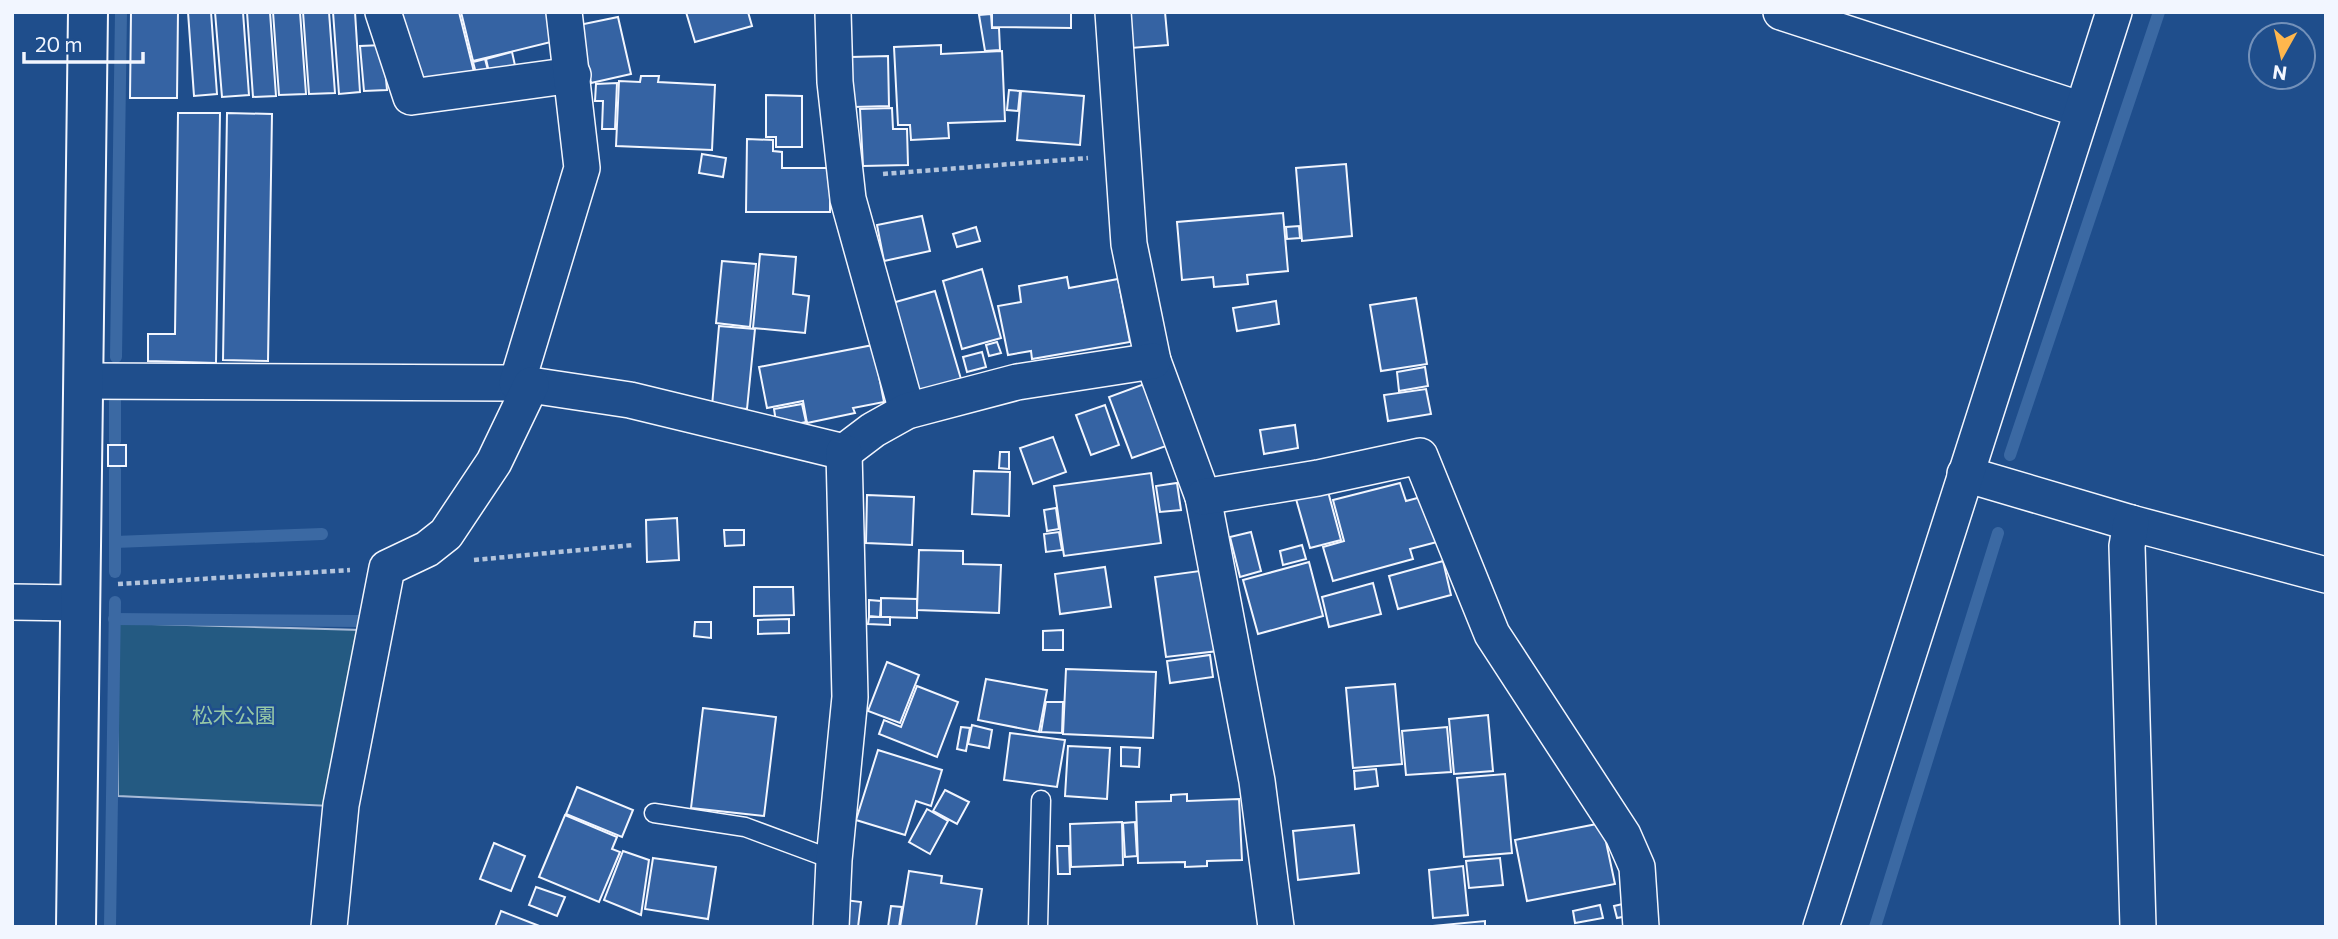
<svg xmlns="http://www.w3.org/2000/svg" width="2338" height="939" viewBox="0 0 2338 939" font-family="Commissioner,'Noto Sans JP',sans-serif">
  <rect width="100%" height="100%" fill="#1f4e8c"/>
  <polygon fill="#245a82" stroke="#a8bbd7" stroke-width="2" points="117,623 361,630 331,806 118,796"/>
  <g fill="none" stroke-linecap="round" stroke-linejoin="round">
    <g stroke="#3b69a3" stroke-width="12">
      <polyline points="116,357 121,12"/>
      <polyline points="115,441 115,401"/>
      <polyline points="2010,455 2159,12"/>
      <polyline points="115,542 322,534"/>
      <polyline points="115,572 115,470"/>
      <polyline points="114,619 359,621"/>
      <polyline points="110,927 115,602"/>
      <polyline points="1875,927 1998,533"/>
    </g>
  </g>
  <g fill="#3563a3" stroke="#f2f6ff" stroke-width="2">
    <polygon points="131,12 178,12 177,98 130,98"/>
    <polygon points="188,12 211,12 217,94 194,96"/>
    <polygon points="215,12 243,12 249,95 222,97"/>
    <polygon points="247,12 270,12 276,96 253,97"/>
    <polygon points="273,12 300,12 306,94 279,95"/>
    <polygon points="303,12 329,12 335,93 309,94"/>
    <polygon points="333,12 355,12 360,92 339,94"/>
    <polygon points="397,12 459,12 474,72 422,85"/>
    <polygon points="461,12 552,12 559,40 473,61"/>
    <polygon points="686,12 748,12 752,26 695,42"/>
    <polygon points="992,12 1071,12 1071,28 992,27"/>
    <polygon points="1129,12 1165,12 1168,45 1131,48"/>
    <polygon points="991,14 992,28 999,28 1000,50 985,51 979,15"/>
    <polygon points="618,17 631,74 591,83 579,25"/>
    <polygon points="383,45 387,90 364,91 360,46"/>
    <polygon points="941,45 941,54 1002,51 1005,121 948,123 949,138 911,140 910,125 898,125 894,47"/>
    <polygon points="512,52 516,70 490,77 486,59"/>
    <polygon points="888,56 889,106 853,107 851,57"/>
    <polygon points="485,59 489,74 477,77 473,62"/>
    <polygon points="641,76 659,76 658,82 715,85 712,150 616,146 619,81 640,82"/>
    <polygon points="617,83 615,129 602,129 603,101 595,101 596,84"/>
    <polygon points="1009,90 1020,91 1018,111 1007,110"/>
    <polygon points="1021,91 1084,96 1080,145 1017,140"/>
    <polygon points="766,95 802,96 802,147 776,147 776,137 766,137"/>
    <polygon points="892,108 893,129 907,129 908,165 863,166 860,109"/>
    <polygon points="178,113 220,113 216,363 148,361 148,334 175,334"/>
    <polygon points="227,113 272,114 268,361 223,360"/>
    <polygon points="747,139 773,140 773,151 782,152 782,168 830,168 830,212 746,212"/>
    <polygon points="702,154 726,158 723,177 699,173"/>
    <polygon points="1346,164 1352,236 1302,241 1296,168"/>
    <polygon points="1283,213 1288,271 1247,275 1248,284 1214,287 1213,277 1182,280 1177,222"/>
    <polygon points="922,216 930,251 884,261 877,225"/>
    <polygon points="1299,226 1300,238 1287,239 1286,227"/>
    <polygon points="976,227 980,241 957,247 953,234"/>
    <polygon points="760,254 796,257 793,294 809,296 805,333 753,328"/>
    <polygon points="722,261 756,264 750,327 716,323"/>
    <polygon points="982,269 1001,338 962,349 943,281"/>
    <polygon points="1067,277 1069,288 1118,279 1130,342 1032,359 1031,351 1008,355 998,306 1021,302 1019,286"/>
    <polygon points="935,291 961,379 918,391 892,303"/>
    <polygon points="1416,298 1427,364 1381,371 1370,305"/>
    <polygon points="1276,301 1279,324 1237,331 1233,308"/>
    <polygon points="719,326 755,329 747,409 712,406"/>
    <polygon points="997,342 1001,353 989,356 986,345"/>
    <polygon points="873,345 884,402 853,408 855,413 807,423 803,401 767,408 759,367"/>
    <polygon points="982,352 986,367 967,372 963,357"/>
    <polygon points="1425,367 1428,386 1399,391 1397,372"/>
    <polygon points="1147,383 1169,445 1132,458 1109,397"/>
    <polygon points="1426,389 1431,414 1388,421 1384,395"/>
    <polygon points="802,404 806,422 777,428 774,409"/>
    <polygon points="1105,405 1119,445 1091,455 1076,415"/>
    <polygon points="1295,425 1298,448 1264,454 1260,430"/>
    <polygon points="1053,437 1066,472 1033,484 1020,448"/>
    <rect x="108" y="445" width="18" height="21"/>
    <polygon points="1000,452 1009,452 1009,469 999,468"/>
    <polygon points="974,471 1010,472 1009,516 972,514"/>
    <polygon points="1151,473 1161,543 1064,556 1054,486"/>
    <polygon points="1177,483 1181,510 1160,512 1156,486"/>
    <polygon points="1400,483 1406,501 1425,496 1437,542 1410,549 1413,559 1333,581 1323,547 1344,541 1333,500"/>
    <polygon points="1326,484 1341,540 1310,548 1294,492"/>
    <polygon points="867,495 914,497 912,545 866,543"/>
    <polygon points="1056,508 1059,529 1047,531 1044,510"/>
    <polygon points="677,518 679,560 647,562 646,520"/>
    <polygon points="724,530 744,530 744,545 725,546"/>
    <polygon points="1059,532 1062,550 1046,552 1044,534"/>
    <polygon points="1251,532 1261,571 1240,577 1230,537"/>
    <polygon points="1302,545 1306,559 1283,565 1280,551"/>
    <polygon points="919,550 963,551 963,564 1001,565 999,613 917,610"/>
    <polygon points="1443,561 1451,595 1398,609 1389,576"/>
    <polygon points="1309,562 1323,616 1258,634 1243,580"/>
    <polygon points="1105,567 1111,607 1060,614 1055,574"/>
    <polygon points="1207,570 1218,651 1166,657 1155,577"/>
    <polygon points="1373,583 1381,614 1329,627 1322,597"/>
    <polygon points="754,587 793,587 794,615 754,616"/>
    <polygon points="881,598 917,599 917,618 881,617"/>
    <polygon points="869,600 881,601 880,617 869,616"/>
    <polygon points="869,617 890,617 890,625 868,624"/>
    <polygon points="789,619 789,633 758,634 758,620"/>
    <polygon points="695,622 711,622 711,638 694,636"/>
    <polygon points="1063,630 1063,650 1043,650 1043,631"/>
    <polygon points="1210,655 1213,677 1170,683 1167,661"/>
    <polygon points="887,662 919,675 900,723 868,711"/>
    <polygon points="1066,669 1156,672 1153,738 1063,734"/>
    <polygon points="986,679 1047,690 1039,732 978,720"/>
    <polygon points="1395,684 1402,764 1353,768 1346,688"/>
    <polygon points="917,686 958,702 937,757 879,734 884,720 901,727"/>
    <polygon points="1046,702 1063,702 1062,733 1041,732"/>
    <polygon points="703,708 776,717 764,816 691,808"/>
    <polygon points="1488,715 1493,771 1454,774 1449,719"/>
    <polygon points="972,725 992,730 989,748 968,744"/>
    <polygon points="961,727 970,728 966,751 957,749"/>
    <polygon points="1447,727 1451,772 1406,775 1402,731"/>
    <polygon points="1010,733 1065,740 1057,787 1004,780"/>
    <polygon points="1068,746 1110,748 1107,799 1065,796"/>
    <polygon points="1121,747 1140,748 1139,767 1121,766"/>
    <polygon points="878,750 942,770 931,806 916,801 905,835 856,820"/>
    <polygon points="1376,769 1378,786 1355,789 1354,771"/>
    <polygon points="1505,774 1512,853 1464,857 1457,778"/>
    <polygon points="577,787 633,810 622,837 566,814"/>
    <polygon points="945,790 969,802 957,824 933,811"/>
    <polygon points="1187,794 1187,801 1239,799 1242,860 1207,861 1207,866 1185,867 1185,862 1138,863 1136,802 1171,801 1171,795"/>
    <polygon points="927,809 948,821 930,854 909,842"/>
    <polygon points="565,815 617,837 612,849 620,852 599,902 539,877"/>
    <polygon points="1122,822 1123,865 1071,867 1070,824"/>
    <polygon points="1135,822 1137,856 1125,857 1123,823"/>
    <polygon points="1602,823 1615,884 1527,901 1515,840"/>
    <polygon points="1354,825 1359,873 1298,880 1293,831"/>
    <polygon points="494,843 525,856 511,891 480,879"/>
    <polygon points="1057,846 1069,846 1070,874 1058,874"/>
    <polygon points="623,851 649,860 641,915 604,900"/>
    <polygon points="653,858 716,867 708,919 645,909"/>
    <polygon points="1500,858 1503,885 1469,888 1466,861"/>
    <polygon points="1463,866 1468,915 1433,918 1429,870"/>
    <polygon points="909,871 942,876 941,883 982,889 976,927 900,927"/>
    <polygon points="536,887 565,897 557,916 529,905"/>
    <polygon points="845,900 861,902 858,927 842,926"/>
    <polygon points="1631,902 1633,915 1617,918 1614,906"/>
    <polygon points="1600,905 1603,918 1575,923 1573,911"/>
    <polygon points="891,906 902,907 899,927 888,927"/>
    <polygon points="501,911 542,927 495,927"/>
    <polygon points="1485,921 1485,927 1422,927"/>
  </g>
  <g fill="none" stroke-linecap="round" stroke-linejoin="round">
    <defs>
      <g id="lane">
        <polyline points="654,813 745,827 834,860"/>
        <polyline points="1038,927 1041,800"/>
      </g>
      <g id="street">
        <polyline points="383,12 411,97 573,75"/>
        <polyline points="833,12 835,82 848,199 907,411"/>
        <polyline points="1113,12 1129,244 1153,361 1203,497 1257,781 1276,927"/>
        <polyline points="1781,12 2082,110"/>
        <polyline points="83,381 517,383 630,400 844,452"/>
        <polyline points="517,383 582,168 564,12"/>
        <polyline points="844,452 873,430 907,411 1017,382 1153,361"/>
        <polyline points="1965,474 2131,523 2326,575"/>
        <polyline points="1203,497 1318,478 1420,456 1492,634 1623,835 1637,867 1641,927"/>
        <polyline points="2131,523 2127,546 2138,927"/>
        <polyline points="12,602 78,603"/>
        <polyline points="329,927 341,805 387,568 427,549 446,534 494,462 531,385"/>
        <polyline points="831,927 834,860 850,697 844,452"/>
        <polyline points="1821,927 2114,12"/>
      </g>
      <polyline id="secondary" points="76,927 88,12"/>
    </defs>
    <use href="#lane" stroke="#f2f6ff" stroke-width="21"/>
    <use href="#street" stroke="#f2f6ff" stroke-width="38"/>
    <use href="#secondary" stroke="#f2f6ff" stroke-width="42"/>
    <g stroke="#b3c4dc" stroke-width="4.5" stroke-dasharray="5 3.5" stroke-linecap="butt">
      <polyline points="883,174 1088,158"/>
      <polyline points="474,560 633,545"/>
      <polyline points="118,584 350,570"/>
    </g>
    <use href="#lane" stroke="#1f4e8c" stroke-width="18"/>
    <use href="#street" stroke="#1f4e8c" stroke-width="35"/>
    <use href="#secondary" stroke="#1f4e8c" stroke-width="38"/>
  </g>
  <g text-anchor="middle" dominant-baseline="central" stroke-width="5" stroke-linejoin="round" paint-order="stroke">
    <g font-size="21" fill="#97c8a6" stroke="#1f4e8c">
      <text x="234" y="714">松木公園</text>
    </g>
  </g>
  <rect width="2338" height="939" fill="none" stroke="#f2f6ff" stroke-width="28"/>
  <g transform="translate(2282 56) rotate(188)"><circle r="33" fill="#1f4e8c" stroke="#7391ba" stroke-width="2"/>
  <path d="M0-5L12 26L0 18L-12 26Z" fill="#ffb74d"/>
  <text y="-10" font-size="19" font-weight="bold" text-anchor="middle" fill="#f2f6ff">N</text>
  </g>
  <path d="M24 52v10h119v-10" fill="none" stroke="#f2f6ff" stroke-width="3.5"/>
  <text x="35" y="52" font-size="21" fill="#f2f6ff" stroke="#1f4e8c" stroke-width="5" paint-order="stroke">20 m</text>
</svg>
